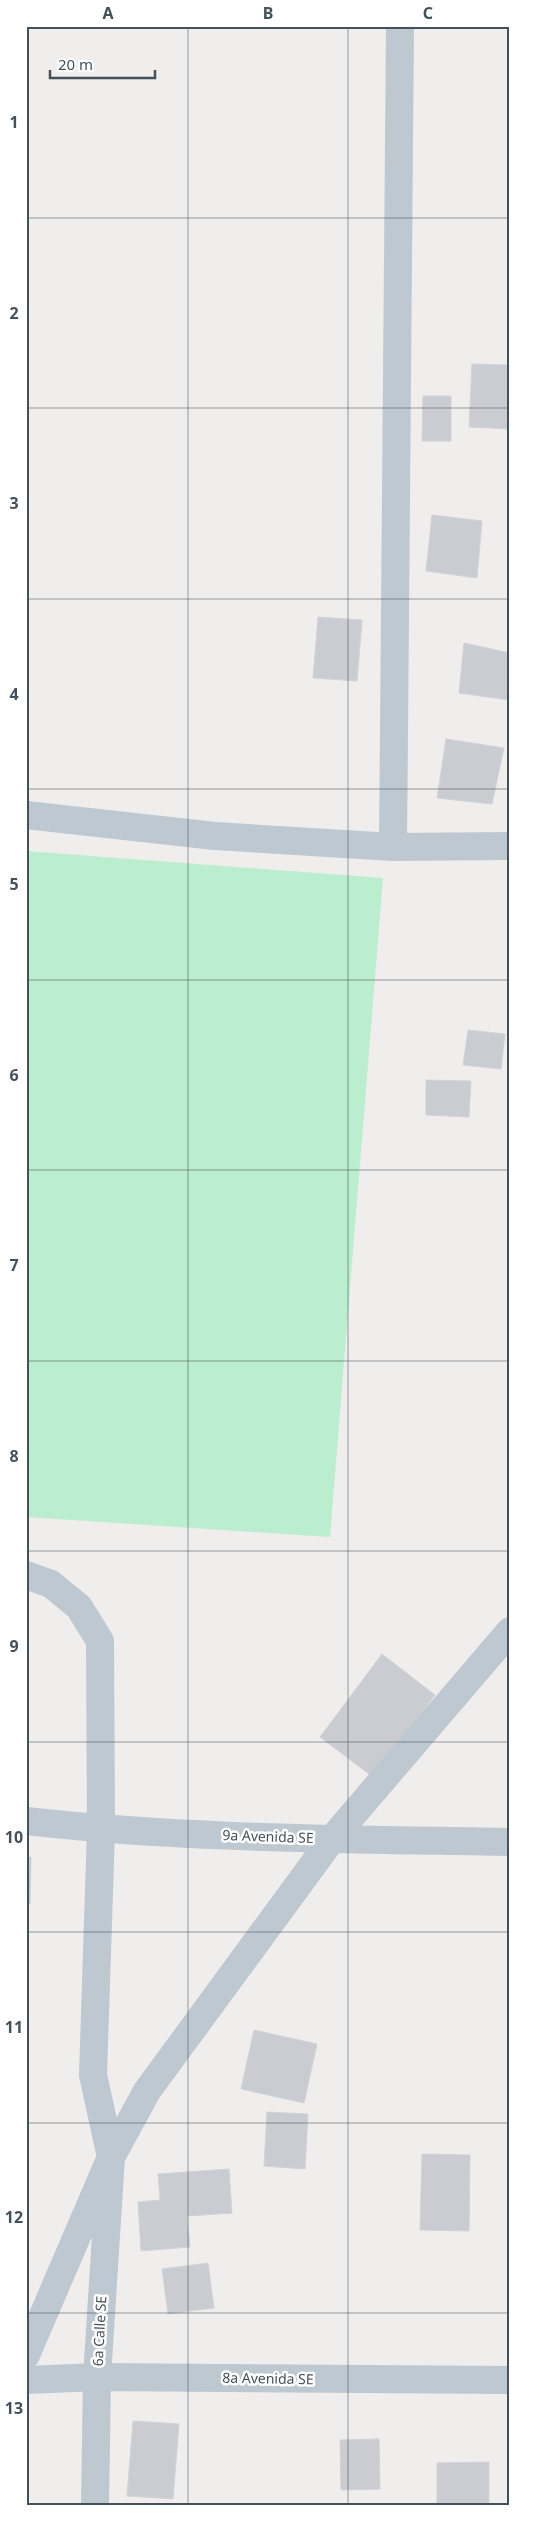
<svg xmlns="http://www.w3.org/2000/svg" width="536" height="2531" viewBox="0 0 536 2531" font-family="'Noto Sans',sans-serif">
  <rect width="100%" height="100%" fill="#f0eded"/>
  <polygon fill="#bbeece" points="26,851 383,878 330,1537 26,1517"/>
  <g fill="#caccd2" stroke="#d1d3d9">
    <polygon points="472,364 510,365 510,429 469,427"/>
    <polygon points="423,396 451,396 451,441 422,441"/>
    <polygon points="432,515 482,521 477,578 426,571"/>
    <polygon points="318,617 362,620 357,681 313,678"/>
    <polygon points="464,643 510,653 509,700 459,693"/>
    <polygon points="446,739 504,748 492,804 437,798"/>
    <polygon points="468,1030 505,1034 501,1069 463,1065"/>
    <polygon points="426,1080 471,1081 469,1117 426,1115"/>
    <polygon points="382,1654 435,1695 373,1777 320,1737"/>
    <polygon points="26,1857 31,1857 30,1904 26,1904"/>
    <polygon points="254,2030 317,2044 304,2103 241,2089"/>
    <polygon points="267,2112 308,2114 305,2169 264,2166"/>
    <polygon points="422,2154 470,2155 469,2231 420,2230"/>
    <polygon points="229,2169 232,2213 187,2216 190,2247 141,2251 138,2202 160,2200 158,2174"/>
    <polygon points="208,2263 214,2308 168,2314 162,2269"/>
    <polygon points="133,2421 179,2424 173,2499 127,2496"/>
    <polygon points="379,2439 380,2489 341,2490 340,2440"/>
    <polygon points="489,2462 489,2505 437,2505 437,2463"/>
  </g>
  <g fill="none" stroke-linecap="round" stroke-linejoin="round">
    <g stroke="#bdc8d0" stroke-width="28">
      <polyline points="26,815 215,836 393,847 510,846"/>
      <polyline points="393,847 400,26"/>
      <polyline points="26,1575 51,1584 79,1607 100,1641 101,1830 93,2075 111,2157 97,2377 95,2505"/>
      <path d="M26,1821c160,18 323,18 484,21"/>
      <polyline points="26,2355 111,2157 147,2091 332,1839 510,1631"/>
      <polyline points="26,2380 97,2377 510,2380"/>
    </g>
  </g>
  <path fill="none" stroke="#45515a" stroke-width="1" stroke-opacity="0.55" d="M188,26v2479M348,26v2479M26,218h484M26,408h484M26,599h484M26,789h484M26,980h484M26,1170h484M26,1361h484M26,1551h484M26,1742h484M26,1932h484M26,2123h484M26,2313h484"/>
  <g text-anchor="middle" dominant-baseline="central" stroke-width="5" stroke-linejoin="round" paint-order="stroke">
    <g font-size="14" fill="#45515a" stroke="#fff">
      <text transform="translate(268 1836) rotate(2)">9a Avenida SE</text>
      <text transform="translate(99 2331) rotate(-87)">6a Calle SE</text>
      <text transform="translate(268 2378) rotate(1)">8a Avenida SE</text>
    </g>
  </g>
  <rect width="536" height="2531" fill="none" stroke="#ffffff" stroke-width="55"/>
  <path d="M50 70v8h105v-8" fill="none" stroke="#45515a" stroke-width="2.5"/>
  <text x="58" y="70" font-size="15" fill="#45515a" stroke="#ffffff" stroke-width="4" paint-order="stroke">20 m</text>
  <rect x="28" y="28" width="480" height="2476" fill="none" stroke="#45515a" stroke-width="2"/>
  <g font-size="16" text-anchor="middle" font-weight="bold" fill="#45515a">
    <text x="108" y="19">A</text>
    <text x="268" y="19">B</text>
    <text x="428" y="19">C</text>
    <text x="14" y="128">1</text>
    <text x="14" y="319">2</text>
    <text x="14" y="509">3</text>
    <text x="14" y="700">4</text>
    <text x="14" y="890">5</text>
    <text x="14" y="1081">6</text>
    <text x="14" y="1271">7</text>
    <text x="14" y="1462">8</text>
    <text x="14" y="1652">9</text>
    <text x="14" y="1843">10</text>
    <text x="14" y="2033">11</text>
    <text x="14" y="2223">12</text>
    <text x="14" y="2414">13</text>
  </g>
</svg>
